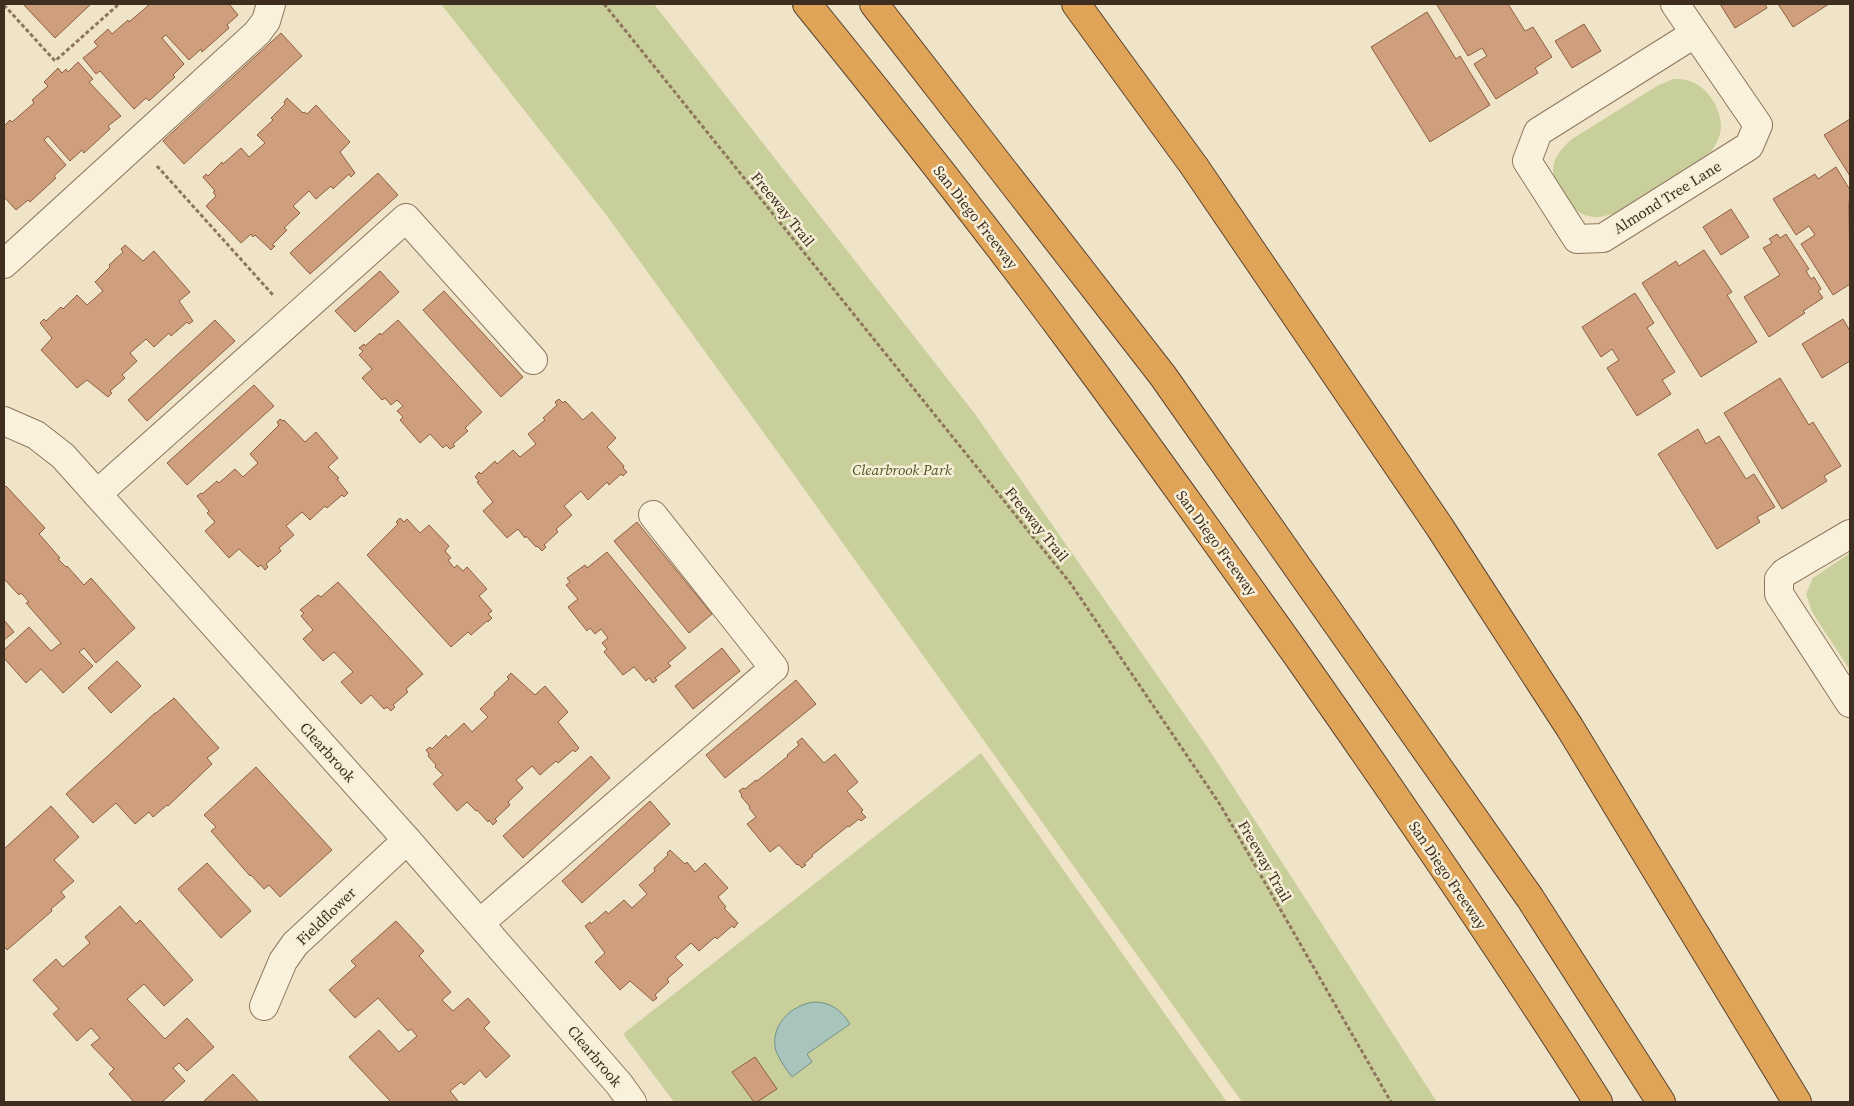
<svg xmlns="http://www.w3.org/2000/svg" width="1854" height="1106" viewBox="0 0 1854 1106" font-family="'Source Serif 4',serif">
  <rect width="100%" height="100%" fill="#f0e4c8"/>
  <g fill="#c9cf9b">
    <polygon points="441,4 654,4 975,414 1210,751 1437,1102 1242,1102 797,479 607,216"/>
    <path d="M1673,79c6,0 13,0 19,3 16,6 29,27 29,44 0,10 -5,18 -10,26l-98,62c-6,1 -13,4 -19,3 -13,-1 -20,-8 -28,-18 -18,-25 -18,-39 6,-60l85,-53z"/>
    <polygon points="1850,553 1850,670 1812,612 1806,594 1813,578"/>
    <polygon points="981,753 1227,1102 674,1102 623,1034"/>
  </g>
  <path fill="#a9c4bc" stroke="#6f938a" d="M814,1002c17,0 27,8 36,22l-43,30 5,8 -20,15c-6,-8 -12,-16 -16,-26 -7,-25 15,-46 38,-49z"/>
  <g fill="#cf9f7d" stroke="#8d5f41">
    <polygon points="23,4 91,4 55,38"/>
    <polygon points="150,4 229,4 238,15 227,25 229,28 202,52 201,49 189,60 166,35 162,38 184,64 173,75 175,77 149,101 146,98 134,109 100,71 96,74 83,58 98,46 94,42 108,29 112,34 128,20 129,22"/>
    <polygon points="1439,4 1508,4 1525,31 1533,27 1552,57 1535,68 1538,73 1496,99 1474,64 1487,56 1482,48 1468,56 1437,5"/>
    <polygon points="1720,4 1765,4 1767,8 1735,28"/>
    <polygon points="1778,4 1829,4 1793,27"/>
    <polygon points="1427,12 1456,59 1460,56 1490,105 1430,142 1371,47"/>
    <polygon points="1584,24 1601,51 1572,68 1555,41"/>
    <polygon points="281,33 302,56 184,164 163,141"/>
    <polygon points="78,62 93,79 89,82 121,116 108,126 110,129 84,153 82,150 70,161 48,136 44,140 66,165 54,176 56,178 30,202 28,200 16,210 4,197 4,126 10,120 12,122 34,103 32,100 48,86 44,82 58,68 62,73 66,69 68,72"/>
    <polygon points="287,98 303,113 304,112 307,114 316,105 350,142 340,152 355,173 351,177 349,174 333,189 331,186 316,199 309,191 293,206 300,213 284,228 287,230 272,245 275,246 271,250 255,235 253,237 251,234 241,243 206,206 216,196 213,192 215,191 203,177 206,174 208,176 222,162 223,164 241,148 249,157 265,143 257,135 273,120 271,118 285,104 284,102"/>
    <polygon points="1850,119 1850,176 1824,135"/>
    <polygon points="1836,167 1850,190 1849,205 1850,284 1833,295 1801,244 1815,235 1809,226 1796,235 1773,199 1815,174 1818,179"/>
    <polygon points="378,173 398,195 310,274 290,253"/>
    <polygon points="1731,209 1749,237 1721,255 1703,227"/>
    <polygon points="1777,234 1780,238 1786,234 1809,269 1806,271 1811,279 1814,277 1821,289 1818,291 1823,298 1803,311 1805,313 1769,337 1744,297 1780,275 1763,248 1772,243 1769,239"/>
    <polygon points="125,245 143,261 154,251 190,292 179,301 193,321 189,324 187,322 171,336 169,333 154,347 146,339 130,353 137,361 122,375 125,378 110,391 112,393 108,397 87,380 77,388 41,350 52,338 40,323 44,319 46,321 61,307 63,309 77,295 87,305 103,291 95,282 110,267 109,265 123,252 121,249"/>
    <polygon points="1704,250 1732,292 1727,295 1757,342 1701,377 1642,283 1676,261 1679,266"/>
    <polygon points="380,271 399,292 355,332 335,311"/>
    <polygon points="444,291 523,377 501,397 423,310"/>
    <polygon points="1635,293 1654,323 1647,328 1675,372 1662,380 1671,394 1637,416 1607,368 1619,360 1612,349 1601,357 1582,327"/>
    <polygon points="1843,319 1850,331 1850,361 1822,378 1802,344"/>
    <polygon points="215,320 235,341 147,421 128,400"/>
    <polygon points="398,320 482,412 465,428 468,431 453,444 455,446 450,449 446,445 443,448 430,434 420,443 400,420 403,417 397,411 403,406 397,400 391,405 385,398 382,400 362,378 372,369 359,355 363,351 359,348 364,344 365,346 380,333 381,335"/>
    <polygon points="1780,378 1809,425 1813,422 1841,466 1824,476 1827,481 1782,509 1724,413"/>
    <polygon points="254,385 274,406 187,485 167,463"/>
    <polygon points="559,399 563,403 565,401 583,420 592,412 616,438 607,447 624,466 623,468 627,472 623,476 621,474 609,485 607,482 588,500 581,491 564,506 572,515 556,529 558,532 544,545 546,547 542,551 537,546 536,547 526,536 525,538 518,529 507,538 483,511 493,502 477,482 479,481 475,477 479,472 481,474 495,461 497,464 513,450 520,457 536,444 528,434 545,420 543,418 557,405 555,402"/>
    <polygon points="280,419 283,421 284,420 305,442 316,432 338,458 328,467 339,478 337,479 348,493 344,497 342,495 327,508 325,506 310,520 302,512 286,526 294,535 279,548 281,551 266,564 268,567 265,570 261,565 258,567 239,549 229,558 205,531 215,522 207,513 209,511 197,496 201,493 202,494 217,481 219,483 235,469 243,477 258,463 250,454 279,425 277,422"/>
    <polygon points="1698,429 1706,444 1719,436 1746,479 1754,474 1775,507 1757,517 1760,522 1717,549 1658,454"/>
    <polygon points="6,486 45,528 39,534 60,558 58,559 66,567 67,566 84,585 91,578 135,628 96,663 84,648 79,652 93,666 63,693 41,669 26,683 4,658 4,650 29,627 51,651 61,643 26,603 29,602 21,593 19,595 4,579 4,488"/>
    <polygon points="400,518 404,522 407,519 420,533 429,525 449,546 445,551 451,558 448,560 454,568 457,565 463,571 467,567 487,589 479,596 492,611 488,614 492,618 488,622 487,621 471,635 468,632 451,647 367,555 398,524 396,522"/>
    <polygon points="637,522 712,614 689,633 614,541"/>
    <polygon points="607,552 686,648 668,663 671,666 655,678 657,680 653,683 649,678 646,681 634,667 623,675 604,652 607,649 602,643 608,638 601,629 595,634 590,628 587,631 568,607 578,599 566,585 570,582 567,578 585,565 587,568"/>
    <polygon points="338,582 423,674 406,689 408,692 393,705 395,707 391,711 387,707 384,709 371,695 361,704 341,682 353,672 334,652 323,661 303,639 313,630 301,616 304,613 300,610 318,595 321,597"/>
    <polygon points="4,620 14,632 4,640"/>
    <polygon points="722,648 740,671 693,709 675,686"/>
    <polygon points="117,661 141,686 111,713 88,688"/>
    <polygon points="511,673 535,695 545,686 568,712 558,722 579,748 575,752 573,750 558,763 556,761 540,775 532,766 516,780 523,788 508,802 510,805 495,819 497,821 493,825 489,820 488,822 477,810 476,811 467,802 457,811 433,784 443,775 435,767 436,765 428,756 429,754 426,750 430,747 432,749 446,735 448,738 464,723 472,732 488,717 480,709 495,695 494,693 509,679 507,677"/>
    <polygon points="796,680 816,704 725,778 706,755"/>
    <polygon points="174,698 219,748 207,758 212,764 168,806 167,805 153,817 149,812 135,824 116,803 93,823 66,794 155,713 156,713"/>
    <polygon points="802,738 824,763 835,754 858,782 847,791 863,810 861,812 866,817 861,821 859,819 849,827 848,826 812,855 813,856 804,864 806,865 802,868 798,864 797,865 779,845 770,852 747,824 756,817 749,808 750,807 741,796 742,795 739,791 743,788 745,789 756,780 757,781 788,756 787,755 799,745 797,742"/>
    <polygon points="591,756 610,778 523,858 503,836"/>
    <polygon points="256,767 332,850 280,897 269,885 264,889 251,875 250,876 211,831 216,827 204,815"/>
    <polygon points="650,801 670,824 582,903 562,881"/>
    <polygon points="51,806 79,837 54,860 74,881 61,892 65,897 51,909 52,911 7,950 4,946 4,849"/>
    <polygon points="670,850 685,864 687,862 695,872 705,863 728,888 718,897 726,907 724,908 738,923 734,928 732,926 717,939 715,937 699,951 691,943 675,957 683,965 667,979 669,982 655,995 657,998 653,1001 630,981 620,990 595,962 605,953 585,926 590,922 591,924 606,911 608,914 624,900 632,908 647,894 639,885 655,871 654,868 668,855 667,853"/>
    <polygon points="207,863 251,911 221,938 178,889"/>
    <polygon points="120,906 136,924 140,920 193,980 164,1006 144,984 127,999 165,1039 187,1018 214,1047 187,1071 179,1063 173,1068 185,1081 162,1102 134,1102 109,1074 114,1069 91,1045 100,1038 91,1028 77,1041 53,1014 59,1009 33,980 56,959 63,967 90,943 85,937"/>
    <polygon points="396,921 424,951 419,956 451,992 442,1000 453,1011 468,998 490,1022 484,1028 510,1056 486,1078 480,1070 464,1085 461,1082 450,1091 458,1101 456,1102 391,1102 349,1057 379,1030 399,1052 417,1036 411,1029 408,1031 378,998 355,1018 329,990 356,966 351,961"/>
    <polygon points="755,1057 777,1089 757,1102 754,1102 732,1072"/>
    <polygon points="233,1074 259,1102 205,1102 204,1101"/>
  </g>
  <g fill="none" stroke-linecap="round" stroke-linejoin="round">
    <defs>
      <g id="minor">
        <polyline points="1675,4 1758,125 1749,146 1603,238 1577,239 1527,161 1538,132 1694,34"/>
        <polyline points="4,264 257,33 266,21 271,4"/>
        <polyline points="4,421 36,435 63,456 407,840 619,1084 632,1102"/>
        <polyline points="97,494 406,218 533,360"/>
        <polyline points="1850,534 1784,573 1779,579 1779,594 1850,703"/>
        <polyline points="480,923 774,668 653,515"/>
        <polyline points="264,1006 283,961 295,944 407,840"/>
      </g>
      <g id="highway">
        <path d="M807,4c90,111 179,223 264,338 76,102 149,205 223,309 104,148 207,298 304,451"/>
        <polyline points="874,4 1163,376 1530,898 1661,1102"/>
        <polyline points="1076,4 1194,166 1439,526 1570,728 1797,1102"/>
      </g>
    </defs>
    <use href="#minor" stroke="#8d765c" stroke-width="30"/>
    <use href="#highway" stroke="#5b4430" stroke-width="30"/>
    <g stroke="#8d765c" stroke-width="3" stroke-dasharray="4 2.5" stroke-linecap="butt">
      <polyline points="604,4 1071,584 1221,806 1391,1102"/>
      <polyline points="4,5 55,61 119,4"/>
      <polyline points="157,166 273,295"/>
    </g>
    <use href="#minor" stroke="#faf1dc" stroke-width="28"/>
    <use href="#highway" stroke="#e0a458" stroke-width="28"/>
  </g>
  <g text-anchor="middle" dominant-baseline="central" stroke-width="5" stroke-linejoin="round" paint-order="stroke">
    <g font-size="15" fill="#3d2e20" stroke="#f7eed8">
      <text transform="translate(1667 197) rotate(-32)">Almond Tree Lane</text>
      <text transform="translate(783 209) rotate(51)">Freeway Trail</text>
      <text transform="translate(976 217) rotate(52)">San Diego Freeway</text>
      <text transform="translate(1037 524) rotate(51)">Freeway Trail</text>
      <text transform="translate(1217 543) rotate(54)">San Diego Freeway</text>
      <text transform="translate(328 752) rotate(48)">Clearbrook</text>
      <text transform="translate(1265 861) rotate(60)">Freeway Trail</text>
      <text transform="translate(1448 875) rotate(56)">San Diego Freeway</text>
      <text transform="translate(326 916) rotate(-44)">Fieldflower</text>
      <text transform="translate(595 1056) rotate(50)">Clearbrook</text>
    </g>
    <g font-size="15" font-style="italic" fill="#4d5a26" stroke="#f7eed8">
      <text x="902" y="469">Clearbrook Park</text>
    </g>
  </g>
  <rect width="1854" height="1106" fill="none" stroke="#3d2e20" stroke-width="10"/>
</svg>
